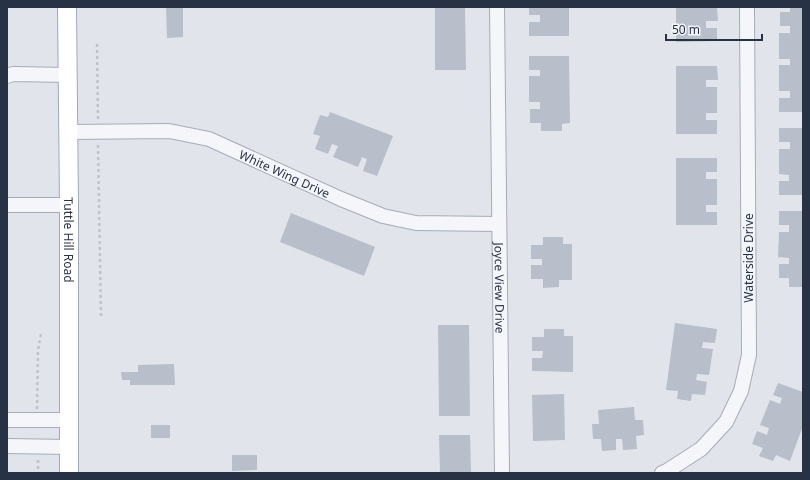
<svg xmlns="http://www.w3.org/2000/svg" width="810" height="480" viewBox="0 0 810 480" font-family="'Noto Sans',sans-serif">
  <rect width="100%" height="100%" fill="#e1e5eb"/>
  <g fill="#b8beca">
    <polygon points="166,7 183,7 183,37 167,38"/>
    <polygon points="435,7 465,7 466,70 435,70"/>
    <polygon points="529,7 569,7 569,36 529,36 529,22 540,22 540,15 529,15"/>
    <polygon points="676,7 717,7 718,21 706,21 706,28 717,28 717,41 676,42"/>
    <polygon points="790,7 803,7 803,112 779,112 779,98 790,98 790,91 779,91 779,65 790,65 790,59 779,59 779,33 790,33 790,26 780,26 780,12 790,12"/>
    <polygon points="529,56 569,56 570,123 562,124 562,131 541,131 541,123 530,123 530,109 540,109 540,102 529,102 529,76 540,76 540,70 529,70"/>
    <polygon points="676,66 717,66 718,80 706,80 706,87 717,87 717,113 706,113 706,120 717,120 717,134 676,134"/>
    <polygon points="330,112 393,136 377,176 363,171 367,159 362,157 358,167 333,157 338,146 332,144 328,154 315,149 320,136 313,134 320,115 328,117"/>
    <polygon points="779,128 803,128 803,195 779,195 779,181 789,181 789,175 779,174 779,149 790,149 790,142 779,142"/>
    <polygon points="676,158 717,158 717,172 706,172 706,179 717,179 717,205 706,205 706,212 717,212 717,225 676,225"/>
    <polygon points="779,211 803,211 803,287 789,287 789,278 779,278 779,264 789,264 789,258 778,257 779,232 789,232 789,225 779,225"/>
    <polygon points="291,213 375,247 364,276 280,242"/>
    <polygon points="543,237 563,237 563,244 572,244 572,280 559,280 559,287 543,288 543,279 531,279 531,265 542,265 542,259 531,259 531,245 543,245"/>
    <polygon points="675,323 717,329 715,343 703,342 702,348 713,349 709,375 697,374 696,380 707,382 705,395 692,394 691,401 677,399 678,391 666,390"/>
    <polygon points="438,325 469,325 470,416 439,416"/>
    <polygon points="544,329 564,329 564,336 573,336 573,372 532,371 532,358 542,358 543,351 532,351 532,337 544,337"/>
    <polygon points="174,364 175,385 130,385 130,380 122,380 121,372 138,372 138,365"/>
    <polygon points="778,383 803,392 803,426 790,461 776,455 773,461 759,456 763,448 752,444 757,431 767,435 769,428 760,425 770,400 780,404 782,398 773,395"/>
    <polygon points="564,394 565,440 533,441 532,395"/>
    <polygon points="634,407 635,420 643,420 644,435 636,436 637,449 623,450 622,439 616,439 616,450 602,451 601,439 593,439 592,424 599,424 598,410"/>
    <rect x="151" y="425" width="19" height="13"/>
    <polygon points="439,435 470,435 471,473 440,473"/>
    <polygon points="232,455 257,455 257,470 232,471"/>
  </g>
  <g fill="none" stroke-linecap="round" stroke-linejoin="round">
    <defs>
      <g id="minor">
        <path id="s1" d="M497,7l5,466"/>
        <polyline points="7,76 13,74 68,75"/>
        <path id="s2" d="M68,132l101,-1 40,8 132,60 42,17 33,7 83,1"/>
        <polyline points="7,205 69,205"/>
        <polyline points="7,420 68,420"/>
        <polyline points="7,446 69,447"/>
        <polyline points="662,473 667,471 701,449 726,422 741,391 749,355 747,7"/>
      </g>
      <g id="major">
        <path id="s3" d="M67,7l2,198v268"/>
      </g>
    </defs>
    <use href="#minor" stroke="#a6acb6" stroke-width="16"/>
    <use href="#major" stroke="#9fa9b8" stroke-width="20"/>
    <g stroke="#c0c3ca" stroke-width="2.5" stroke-dasharray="3 3" stroke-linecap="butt">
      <polyline points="97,44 98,120"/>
      <polyline points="98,145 101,318"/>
      <polyline points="37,409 38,350 41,334"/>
      <polyline points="38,460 38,473"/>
    </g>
    <use href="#minor" stroke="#f5f6f9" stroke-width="14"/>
    <use href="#major" stroke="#fff" stroke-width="18"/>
  </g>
  <g text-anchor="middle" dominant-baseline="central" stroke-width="3" stroke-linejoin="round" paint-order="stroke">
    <g font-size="12" fill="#283245" stroke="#f1f4f8">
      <text stroke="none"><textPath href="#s2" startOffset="225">White Wing Drive</textPath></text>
      <text stroke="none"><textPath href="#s3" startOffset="233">Tuttle Hill Road</textPath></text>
      <text transform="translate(748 258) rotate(-90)">Waterside Drive</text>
      <text stroke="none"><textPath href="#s1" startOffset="281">Joyce View Drive</textPath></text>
    </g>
  </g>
  <rect width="810" height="480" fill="none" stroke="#283245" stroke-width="16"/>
  <path d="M666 34v6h96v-6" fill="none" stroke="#283245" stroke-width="2"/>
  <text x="672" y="34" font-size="12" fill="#283245" stroke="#f1f4f8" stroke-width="3" paint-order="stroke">50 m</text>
</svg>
